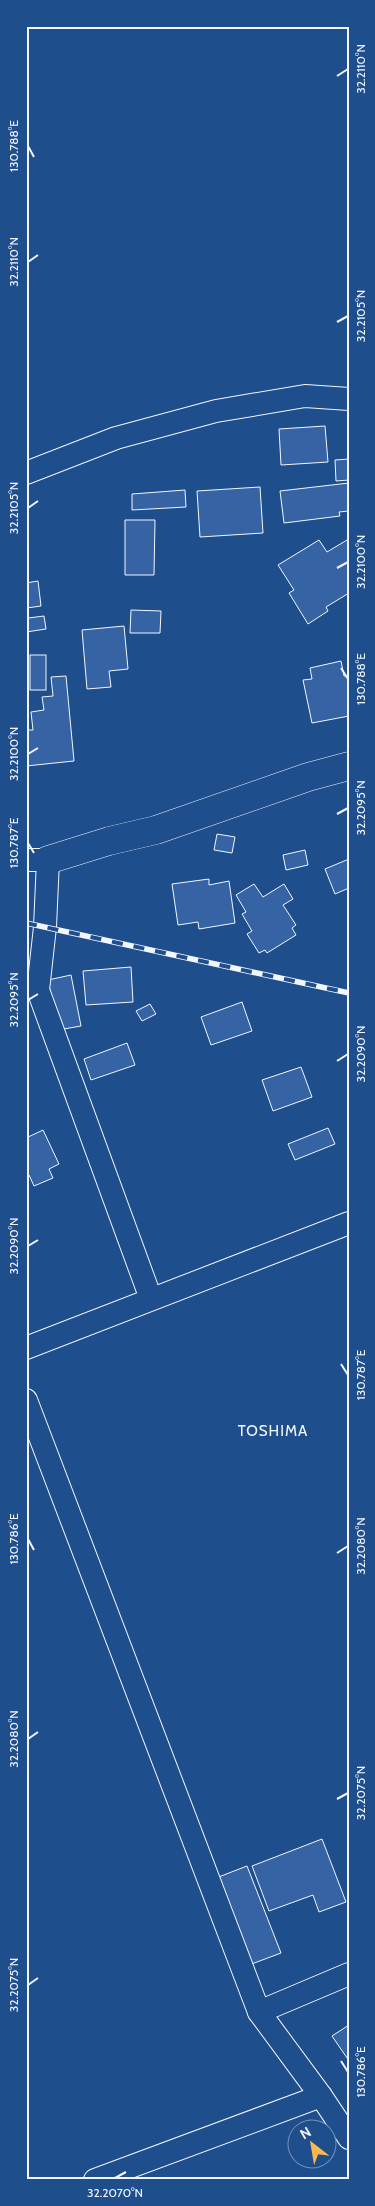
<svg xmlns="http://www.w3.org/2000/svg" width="375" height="2206" viewBox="0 0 375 2206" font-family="Cabin,sans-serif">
  <rect width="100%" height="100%" fill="#1f4e8c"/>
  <g fill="#3563a3" stroke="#f2f6ff">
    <polygon points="325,426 328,462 281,465 279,429"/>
    <polygon points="349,459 349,480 336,481 335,460"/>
    <polygon points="349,483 349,511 339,512 340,516 284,523 280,491"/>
    <polygon points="260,487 263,533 200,537 197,491"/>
    <polygon points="185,490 186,507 132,510 132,494"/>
    <polygon points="125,520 155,520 154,575 125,575"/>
    <polygon points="319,540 327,552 347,540 349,543 349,593 326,607 328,611 308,624 289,593 294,590 278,565"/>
    <polygon points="38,581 41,606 27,608 28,618 44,616 46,629 26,632 26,583"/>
    <polygon points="131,610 161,611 160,633 130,633"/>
    <polygon points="124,626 128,669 109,671 111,687 87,689 82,630"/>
    <rect x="30" y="655" width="16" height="35"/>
    <polygon points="341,661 344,676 349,676 349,716 312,723 303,680 312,679 310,668"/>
    <polygon points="66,676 74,761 26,766 26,730 33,730 31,712 44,710 42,697 53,696 51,677"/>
    <polygon points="217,834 235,837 232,853 214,850"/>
    <polygon points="305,850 308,865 286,870 283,855"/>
    <polygon points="349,859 349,888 335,894 325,869"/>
    <polygon points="209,879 209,885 229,881 235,923 199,929 198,922 178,925 172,884"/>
    <polygon points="254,884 263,897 284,884 293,899 283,905 296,925 292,928 296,935 267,953 265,950 259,953 247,934 252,931 242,914 246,912 236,895"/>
    <polygon points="131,967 133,1002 86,1005 83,971"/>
    <polygon points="71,975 81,1026 58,1030 48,980"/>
    <polygon points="242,1002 252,1031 211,1045 201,1017"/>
    <polygon points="150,1004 156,1014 142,1021 136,1011"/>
    <polygon points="127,1043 135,1065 91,1080 84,1059"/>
    <polygon points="301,1067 312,1097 273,1111 262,1080"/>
    <polygon points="328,1128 335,1144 295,1160 288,1144"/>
    <polygon points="43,1130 59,1164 49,1169 53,1178 34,1186 29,1175 26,1177 26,1138"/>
    <polygon points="322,1839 346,1902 319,1912 313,1895 269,1911 252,1866"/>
    <polygon points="247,1866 281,1953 249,1965 216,1878"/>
    <polygon points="349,2025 349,2057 347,2058 332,2036"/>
  </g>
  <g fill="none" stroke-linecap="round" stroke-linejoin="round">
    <defs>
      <g id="minor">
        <polyline points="26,473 116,438 216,411 305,396 349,399"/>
        <polyline points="26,860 48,860 45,927 38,990 151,1299"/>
        <polyline points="26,1348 349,1223"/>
        <polyline points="26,1400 259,2012 321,2096 349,2138"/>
        <polyline points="259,2012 349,1974"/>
        <polyline points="95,2180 321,2096"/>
      </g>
      <polyline id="tertiary" points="48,860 109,841 156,830 308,777 349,766"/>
    </defs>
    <use href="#minor" stroke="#f2f6ff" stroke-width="24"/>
    <use href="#tertiary" stroke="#f2f6ff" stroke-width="29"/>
    <use href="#minor" stroke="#1f4e8c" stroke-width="22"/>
    <use href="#tertiary" stroke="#1f4e8c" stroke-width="28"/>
    <defs>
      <polyline id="rail" points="26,923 349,993"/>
    </defs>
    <use href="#rail" stroke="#f2f6ff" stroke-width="5.5"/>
    <use href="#rail" stroke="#1f4e8c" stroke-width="4" stroke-dasharray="11" stroke-linecap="butt"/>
  </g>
  <path fill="none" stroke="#f2f6ff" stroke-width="2" d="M337,76l11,-7M28,146l6,11M28,262l10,-7M337,322l11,-6M28,508l10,-7M337,568l11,-6M341,668l7,11M28,754l10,-6M337,814l11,-6M28,843l6,10M28,1000l10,-6M337,1061l11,-7M28,1246l10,-6M341,1364l7,11M28,1539l6,11M337,1553l11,-7M28,1739l10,-7M337,1799l11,-6M28,1985l10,-7M341,2061l7,11M115,2178l11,-6"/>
  <g text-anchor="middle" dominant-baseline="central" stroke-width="4" stroke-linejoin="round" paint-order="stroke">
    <g font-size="15" letter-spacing="1" fill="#f2f6ff" stroke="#1f4e8c">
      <text x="273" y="1431">TOSHIMA</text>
    </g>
  </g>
  <rect width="375" height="2206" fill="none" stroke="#1f4e8c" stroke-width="55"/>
  <g transform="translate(312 2144) rotate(329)"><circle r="24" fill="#1f4e8c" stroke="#7391ba"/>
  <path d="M0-4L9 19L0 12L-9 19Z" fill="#ffb74d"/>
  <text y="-8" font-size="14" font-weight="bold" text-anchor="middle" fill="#f2f6ff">N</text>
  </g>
  <rect x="28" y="28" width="320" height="2150" fill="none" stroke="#f2f6ff" stroke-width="2"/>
  <g font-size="12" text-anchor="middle" fill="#f2f6ff">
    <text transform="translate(361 69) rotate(-90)" y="4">32.2110°N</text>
    <text transform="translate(14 146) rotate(-90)" y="4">130.788°E</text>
    <text transform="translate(14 262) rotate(-90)" y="4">32.2110°N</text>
    <text transform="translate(361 316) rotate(-90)" y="4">32.2105°N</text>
    <text transform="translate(14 508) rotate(-90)" y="4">32.2105°N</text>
    <text transform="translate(361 562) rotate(-90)" y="4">32.2100°N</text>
    <text transform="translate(361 679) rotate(-90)" y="4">130.788°E</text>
    <text transform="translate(14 754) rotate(-90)" y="4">32.2100°N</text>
    <text transform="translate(361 808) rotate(-90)" y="4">32.2095°N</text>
    <text transform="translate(14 843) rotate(-90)" y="4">130.787°E</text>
    <text transform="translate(14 1000) rotate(-90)" y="4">32.2095°N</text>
    <text transform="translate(361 1054) rotate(-90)" y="4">32.2090°N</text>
    <text transform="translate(14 1246) rotate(-90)" y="4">32.2090°N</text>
    <text transform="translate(361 1375) rotate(-90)" y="4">130.787°E</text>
    <text transform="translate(14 1539) rotate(-90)" y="4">130.786°E</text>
    <text transform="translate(361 1546) rotate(-90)" y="4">32.2080°N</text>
    <text transform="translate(14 1739) rotate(-90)" y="4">32.2080°N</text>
    <text transform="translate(361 1793) rotate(-90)" y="4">32.2075°N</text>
    <text transform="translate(14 1985) rotate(-90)" y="4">32.2075°N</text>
    <text transform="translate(361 2072) rotate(-90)" y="4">130.786°E</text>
    <text x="115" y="2197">32.2070°N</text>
  </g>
</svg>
